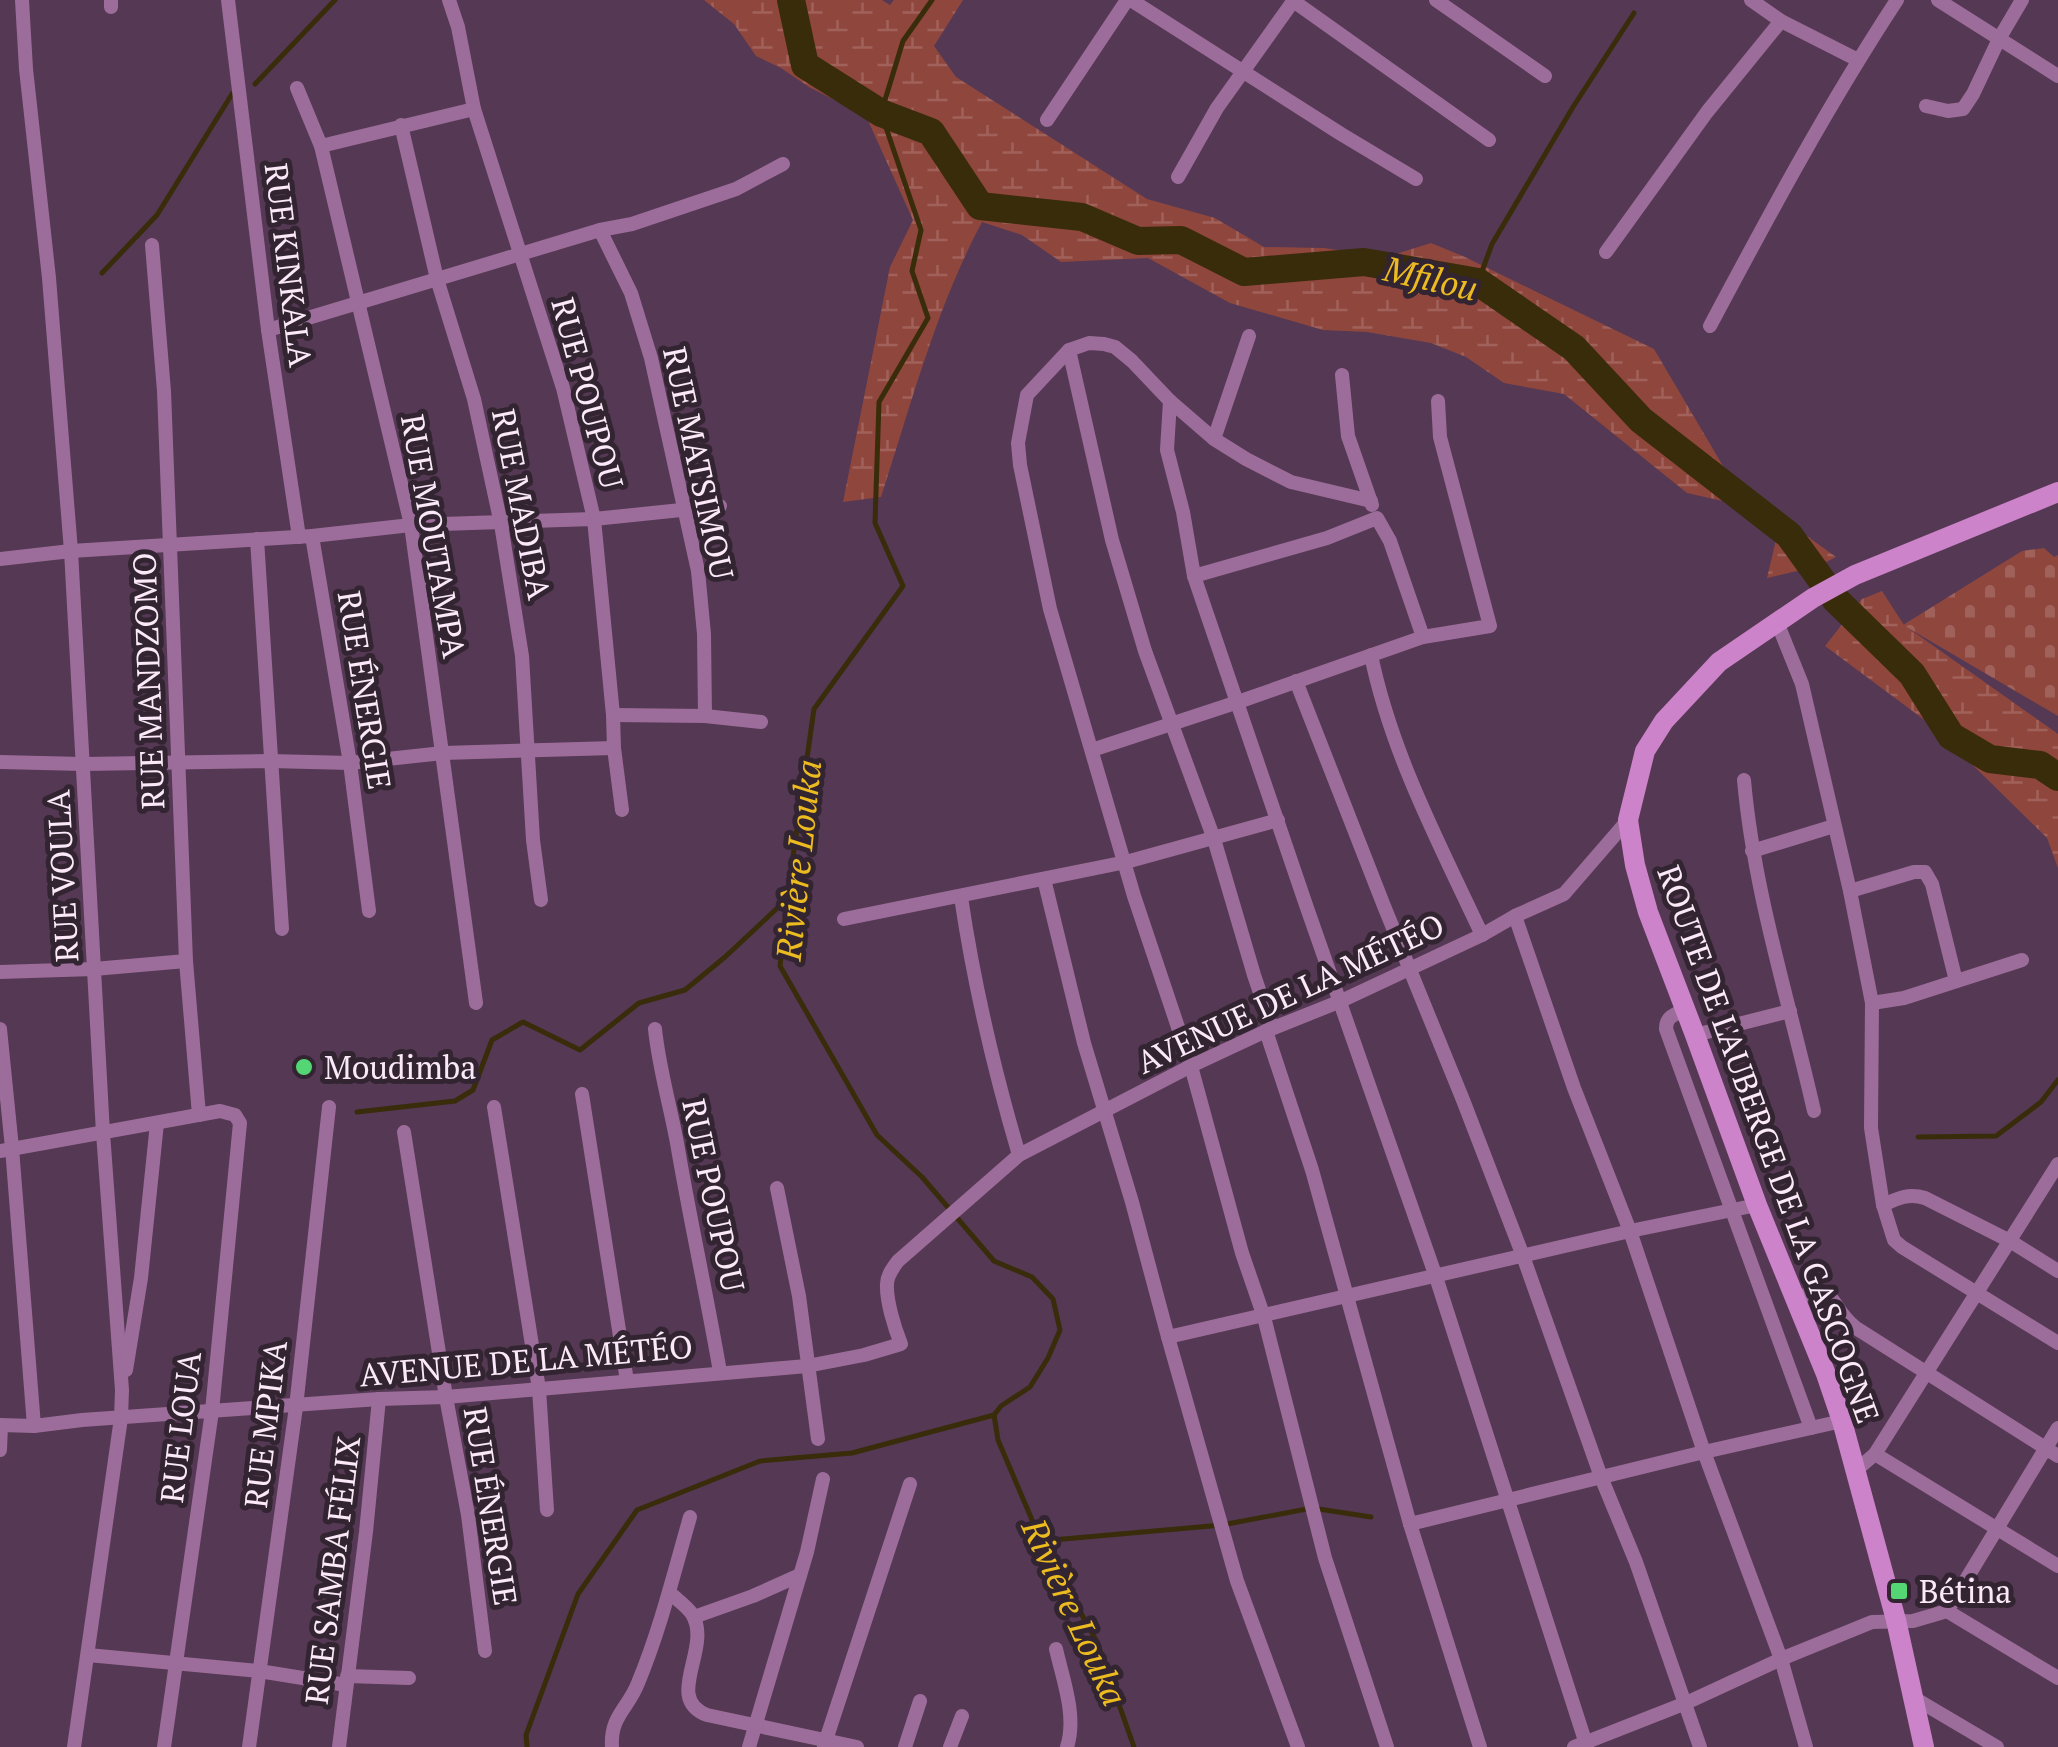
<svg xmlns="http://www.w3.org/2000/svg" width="2058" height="1747" viewBox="0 0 2058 1747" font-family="'PT Serif',serif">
  <defs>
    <pattern id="wetland-marsh" width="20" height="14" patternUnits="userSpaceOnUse" patternTransform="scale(2.5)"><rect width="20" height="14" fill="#8f463d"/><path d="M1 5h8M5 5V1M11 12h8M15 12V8" fill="none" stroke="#a0615a"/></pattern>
    <pattern id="cemetery-stones" width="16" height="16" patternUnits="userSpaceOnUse" patternTransform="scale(2.5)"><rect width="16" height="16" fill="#8f463d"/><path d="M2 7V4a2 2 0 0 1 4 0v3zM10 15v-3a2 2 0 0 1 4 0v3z" fill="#a0615a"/></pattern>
  </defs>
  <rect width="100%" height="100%" fill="#553853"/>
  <g fill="url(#wetland-marsh)">
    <path d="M704,0h178l8,5 4,-5h69l-29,46 22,31 191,122 68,19 49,29 60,1 62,9 45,-14 34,14 189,92 79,134 103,74 -18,9 -51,12 9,-38 -53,-39 -36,-8 -123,-99 -60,-11 -38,-26 -35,-14 -64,-11 -44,-2 -93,-27 -82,-45 -87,4 -39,-27 -40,-13c-46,86 -71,183 -101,275l-38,5 47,-235 23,-47 -47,-104 -57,-29 -28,-19 -25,-12 -22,-32z"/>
    <polygon points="1882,591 1904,625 2058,734 2058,868 2047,838 1934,727 1825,646 1862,599"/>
  </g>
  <polygon fill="url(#cemetery-stones)" points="2044,548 2054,557 2058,555 2058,716 1903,625 2022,551"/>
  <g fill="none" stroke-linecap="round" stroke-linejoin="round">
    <g stroke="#392c0a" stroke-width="5">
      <polyline points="932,0 903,41 881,113 921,230 912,271 928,318 879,402 875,523 903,586 814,709 787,899 780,966 877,1135 922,1177 994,1261 1032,1277 1053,1299 1060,1330 1048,1358 1030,1387 1001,1406 994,1415 998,1440 1041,1541 1097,1642 1134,1747"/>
      <polyline points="255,84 335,0"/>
      <polyline points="102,273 157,215 232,94"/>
      <polyline points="1478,282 1492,244 1573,107 1634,13"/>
      <polyline points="357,1112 455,1101 473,1090 492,1040 523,1022 580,1050 639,1003 685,990 725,957 786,900"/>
      <polyline points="1918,1137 1996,1136 2041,1102 2058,1080"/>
      <polyline points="1041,1541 1222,1525 1312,1508 1371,1517"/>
      <polyline points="527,1747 526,1735 578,1594 637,1510 760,1461 852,1453 994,1415"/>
    </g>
    <polyline stroke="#392c0a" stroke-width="28" points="791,0 805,65 881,113 931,132 980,206 1082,217 1138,241 1181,240 1244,272 1364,262 1478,282 1574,348 1641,420 1789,535 1836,600 1912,674 1951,736 1990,759 2040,765 2058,777"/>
    <g stroke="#9c6d9a" stroke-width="14">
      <polyline points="22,0 26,69 49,278 71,551 103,1133 122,1390 121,1418 74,1747"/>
      <polyline points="228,0 268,330 299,537"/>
      <polyline points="449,0 458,27 474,109 563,388 594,519 613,715 614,748 622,810"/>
      <polyline points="1131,0 1341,134 1416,179"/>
      <polyline points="1292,0 1489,140"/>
      <polyline points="1436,0 1545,76"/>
      <polyline points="1751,0 1781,21 1858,60"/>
      <polyline points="1938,0 2058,76"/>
      <polyline points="111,7 111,0"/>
      <polyline points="297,88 321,146 411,525 476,1003"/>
      <polyline points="1926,106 1948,111 1963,109 1973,94 1999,39 2022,0"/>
      <polyline points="1047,120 1127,0"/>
      <polyline points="401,125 437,279 474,399 501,524 522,656 533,840 541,900"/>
      <polyline points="321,146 474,109"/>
      <polyline points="1178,177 1217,108 1294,0"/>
      <polyline points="600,230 631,293 651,358 698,571 704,634 705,716"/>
      <polyline points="152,245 164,391 186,961 199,1115"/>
      <polyline points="1606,252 1707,112 1781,21"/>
      <path d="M1710,326c59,-111 118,-221 187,-326"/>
      <polyline points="268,330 600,230 632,224 736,189 783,164"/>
      <polyline points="1069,350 1112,540 1145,651 1214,839 1254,975 1272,1028"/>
      <polyline points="1342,375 1348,436 1372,505"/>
      <polyline points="1170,401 1167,450 1183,512 1194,576 1306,905 1436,1277 1587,1747"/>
      <polyline points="1214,439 1249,336"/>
      <polyline points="1371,501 1291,482 1246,459 1214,439 1170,401 1132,361 1115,347 1104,344 1089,343 1069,350 1027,395 1018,443 1020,465 1050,609 1134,896 1191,1066 1242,1253 1264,1317 1325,1558 1387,1747"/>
      <polyline points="312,536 350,763 369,911"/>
      <polyline points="257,539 282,929"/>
      <polyline points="0,559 71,551 312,536 411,525 594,519 720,506"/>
      <polyline points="1194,576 1327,538 1377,518 1390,541 1423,637"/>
      <polyline points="1777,622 1802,684 1850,891 1872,1003 1904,998 2022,960"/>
      <path d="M1371,655c20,98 69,190 111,280"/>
      <polyline points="1296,681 1384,906 1463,1100 1523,1256 1601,1477 1636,1562 1700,1747"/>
      <polyline points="613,715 705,716 761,722"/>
      <polyline points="1092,750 1238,702 1423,637 1490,626 1440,437 1438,401"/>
      <polyline points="0,762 83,764 270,761 350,763 443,753 614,748"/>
      <path d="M1744,780c10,113 45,220 70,331"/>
      <polyline points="1752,851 1834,826"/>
      <polyline points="1044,879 1084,1043 1132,1202 1168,1337 1237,1581 1298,1747"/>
      <polyline points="1850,891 1914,872 1925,872 1932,884 1956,981"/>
      <path d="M961,897c13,88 33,173 58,258"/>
      <polyline points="1515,916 1574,1088 1630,1231 1704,1452 1781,1659 1806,1747"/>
      <polyline points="844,919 1126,862 1278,820"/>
      <polyline points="0,972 94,969 186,961"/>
      <polyline points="1872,1003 1871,1128 1883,1205 1894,1240 1902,1247 2058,1343"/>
      <path d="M1685,1010c-11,5 -19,6 -19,19l145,399"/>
      <polyline points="0,1029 12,1148 34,1426"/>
      <path d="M655,1029c4,39 15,76 22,114 13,77 30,153 43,229"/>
      <polyline points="1266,1031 1312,1170 1410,1524 1480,1747"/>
      <polyline points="1695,1035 1790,1011"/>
      <polyline points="582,1094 627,1381"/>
      <polyline points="494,1107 539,1389 547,1510"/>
      <polyline points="404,1132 446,1397 468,1515 485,1651"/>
      <polyline points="0,1151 220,1111 235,1115 240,1123 212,1411 164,1747"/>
      <polyline points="777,1188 799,1296 818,1439"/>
      <path d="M1883,1205c15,-7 26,-12 42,-7l85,43 48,30"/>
      <path d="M1796,1297c47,-11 29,6 60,31l202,128"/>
      <polyline points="1168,1337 1630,1231 1757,1205"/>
      <polyline points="126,1370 141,1278 157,1123"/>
      <path d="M0,1425l34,1 48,-6 297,-21 67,-2 361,-31 57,-11 37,-11c-6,-15 -15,-43 -14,-60 0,-9 6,-16 11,-23l121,-106 172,-89 75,-35 75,-30 141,-66 33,-19 49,-22 64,-74"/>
      <polyline points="0,1450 1,1425"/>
      <polyline points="1875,1454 2058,1566"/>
      <polyline points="1854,1472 1875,1454 2058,1164"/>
      <polyline points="1410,1524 1704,1452 1842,1421"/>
      <path d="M669,1592c7,7 18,14 23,22 21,34 -29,84 15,101l150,32"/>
      <polyline points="1947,1611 2058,1678"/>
      <polyline points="694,1617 753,1596 800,1575"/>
      <path d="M1056,1649c7,31 21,67 11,98"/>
      <polyline points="88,1655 259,1671 346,1685"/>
      <polyline points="347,1676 409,1678"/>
      <polyline points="1914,1698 1997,1747"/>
      <polyline points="824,1746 910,1484"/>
      <polyline points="249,1747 296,1407 329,1107"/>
      <polyline points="339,1747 366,1532 379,1399"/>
      <path d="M612,1747c-2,-31 16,-38 26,-64 22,-53 36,-110 52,-166"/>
      <polyline points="749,1747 807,1552 823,1479"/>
      <polyline points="905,1747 920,1701"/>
      <polyline points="950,1747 962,1716"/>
      <polyline points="1574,1747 1686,1703 1781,1659 1872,1622 1913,1621 1947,1611 2058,1428"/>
    </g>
    <polyline stroke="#cd83c9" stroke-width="20" points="1924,1747 1896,1620 1842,1421 1826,1374 1757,1205 1695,1035 1648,912 1635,865 1628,820 1645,751 1664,721 1719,662 1813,598 1855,575 2058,492"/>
  </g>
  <g fill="#53d673" stroke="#322531" stroke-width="4">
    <circle cx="304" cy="1067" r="10"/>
    <rect x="1889" y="1581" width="20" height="20" rx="5"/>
  </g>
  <g text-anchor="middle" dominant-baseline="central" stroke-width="10" stroke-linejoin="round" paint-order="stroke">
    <g font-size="32" fill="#fbe9f9" stroke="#322531">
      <text transform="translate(289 265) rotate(83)">RUE KINKALA</text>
      <text transform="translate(588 393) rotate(75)">RUE POUPOU</text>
      <text transform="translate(699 463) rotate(78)">RUE MATSIMOU</text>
      <text transform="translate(522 504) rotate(79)">RUE MADIBA</text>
      <text transform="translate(434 536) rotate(80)">RUE MOUTAMPA</text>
      <text transform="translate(148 681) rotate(-92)">RUE MANDZOMO</text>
      <text transform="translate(365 690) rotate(81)">RUE ÉNERGIE</text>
      <text transform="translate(62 876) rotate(-93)">RUE VOULA</text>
      <text transform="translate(1290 993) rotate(-25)">AVENUE DE LA MÉTÉO</text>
      <text transform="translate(1769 1144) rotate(70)">ROUTE DE L'AUBERGE DE LA GASCOGNE</text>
      <text transform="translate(714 1195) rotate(78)">RUE POUPOU</text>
      <text transform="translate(526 1360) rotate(-5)">AVENUE DE LA MÉTÉO</text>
      <text transform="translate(265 1424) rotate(-83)">RUE MPIKA</text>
      <text transform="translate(180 1427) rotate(-83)">RUE LOUA</text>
      <text transform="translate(491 1506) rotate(81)">RUE ÉNERGIE</text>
      <text transform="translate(332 1570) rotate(-83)">RUE SAMBA FÉLIX</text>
    </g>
    <g font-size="32" fill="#fbe9f9" stroke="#322531" text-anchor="start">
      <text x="324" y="1067">Moudimba</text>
      <text x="1919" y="1591">Bétina</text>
    </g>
    <g font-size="35" font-style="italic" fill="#ecbb20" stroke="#322531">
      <text transform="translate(1431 278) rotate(13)">Mfilou</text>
      <text transform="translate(798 860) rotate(-84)">Rivière Louka</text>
      <text transform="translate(1075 1612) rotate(65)">Rivière Louka</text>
    </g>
  </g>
</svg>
